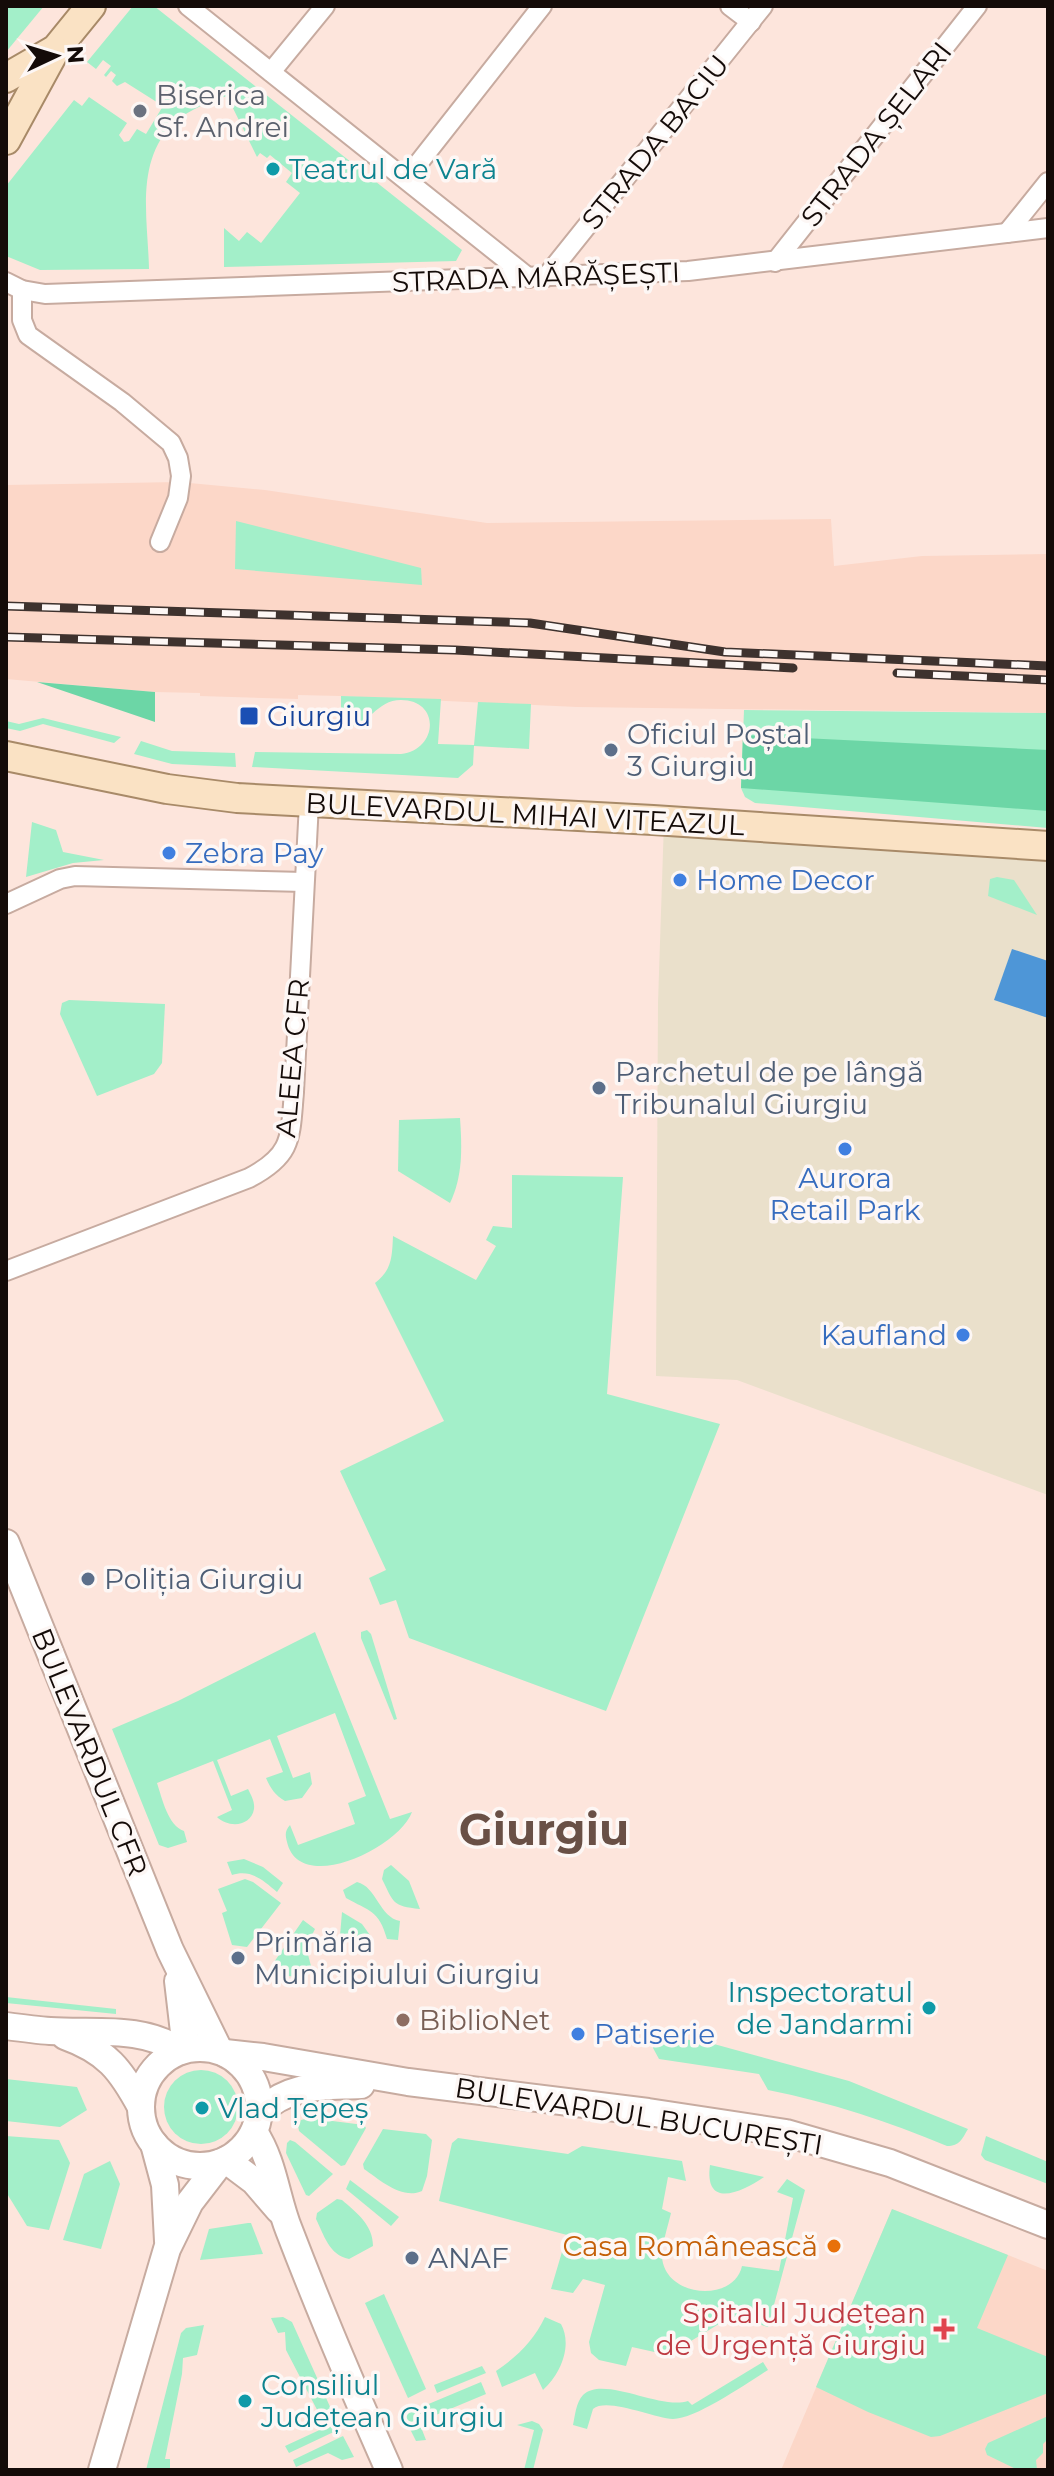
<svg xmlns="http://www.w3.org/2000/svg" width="1054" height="2476" viewBox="0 0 1054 2476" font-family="Montserrat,sans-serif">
  <rect width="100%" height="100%" fill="#fde5dc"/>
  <polygon fill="#eae0cb" points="664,821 1048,849 1048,1495 737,1380 656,1376 658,1003"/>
  <g fill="#fcd7c8">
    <polygon points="179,482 265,490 487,523 831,519 834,566 922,556 1048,554 1048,713 577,707 340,696 298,695 298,699 200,696 200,693 155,692 6,679 6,485"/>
    <polygon points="892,2209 1048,2271 1048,2470 781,2470"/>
  </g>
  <g fill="#a3efc9">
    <polygon points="6,6 44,6 6,52"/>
    <path d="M133,6h21l308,244 -6,11 -232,6v-39l15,13 8,-9 14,11 39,-50 -14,-11 6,-9 -22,-18 -3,3 -7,-5 -3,4 -30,-61c-17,6 -37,13 -51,25 -42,38 -28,98 -27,148l-109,1 -34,-14v-70l68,-86 8,6 7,-9 38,26 -8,12 5,7 5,-1 8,-12 9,5 17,-28 -38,-24 -8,4 -5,-5 4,-6 -5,-4 -5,6 -2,-2 7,-9 -8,-6 -7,9 -9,-7z"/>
    <polygon points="236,521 421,568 422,585 235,569"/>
    <path d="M341,696l100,3 -3,45 36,1 4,-43 53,2 -2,45 -55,-3 -1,19 -15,13 -206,-11 3,-15 146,2c37,-4 40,-54 0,-54 -25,0 -30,25 -60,30z"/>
    <polygon points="744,710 1048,713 1048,828 755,803 745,797 741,788"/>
    <polygon points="43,718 121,737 114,743 43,724 20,731 6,728 6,721 19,724"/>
    <polygon points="141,741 172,751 235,753 236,767 172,764 134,754"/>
    <polygon points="32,822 56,830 63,852 104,860 73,863 26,877"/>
    <polygon points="997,877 1014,880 1037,915 988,896 990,879"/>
    <polygon points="69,1000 165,1004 162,1063 154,1074 97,1096 60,1014 62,1003"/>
    <path d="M460,1118c2,30 3,58 -10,85l-52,-32 1,-51z"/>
    <path d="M512,1175l111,2 -16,217 113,30 -114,287 -197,-73 -13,-38 -16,5 -11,-27 17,-8 -46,-99 104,-50 -69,-138c17,-13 17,-26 18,-47l83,44 20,-34 -10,-6 7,-14 19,2z"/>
    <polygon points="367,1630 371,1634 397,1719 394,1720 361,1638 361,1632"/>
    <path d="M315,1632l75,187 22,-7c-14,37 -113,83 -125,30 -2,-8 -2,-11 3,-17l8,20 57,-21 -7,-21 18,-7 -31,-83 -58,23 16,42 17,-6 2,12 -10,14 -17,3c-10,-6 -14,-12 -19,-23l17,-6 -13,-33 -53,21 14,36 17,-7c3,6 7,13 6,20 -3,18 -26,19 -37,8l15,-7 -19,-49 -56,22c5,15 11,43 27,48l3,11 -19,6 -9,-3 -47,-116 66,-28z"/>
    <path d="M244,1859l19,8 20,16 -6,9c-14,-12 -26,-23 -45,-17l-5,-13z"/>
    <path d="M391,1865l18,16 11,28c-28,-3 -26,-6 -38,-30l2,-9z"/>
    <polygon points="245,1879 253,1882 281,1903 247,1947 232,1945 222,1913 227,1911 218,1889"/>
    <path d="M357,1882c20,5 22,35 43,39l-2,19 -11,-1c-8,-29 -18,-28 -41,-41l-3,-8z"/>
    <polygon points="342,1912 362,1924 372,1938 340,1936"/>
    <polygon points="303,1920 315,1929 306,1947 311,1966 318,1972 305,1971 304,1978 273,1974 272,1965"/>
    <polygon points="6,1997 116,2009 116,2014 6,2003"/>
    <path d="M653,2037l50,4 146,40 119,48c-6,10 -8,17 -21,17 -60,-25 -115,-43 -179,-56l-9,-16 -100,-15 -6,-11z"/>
    <circle cx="201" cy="2107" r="37"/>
    <polygon points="6,2079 77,2087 87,2110 60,2127 6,2121"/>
    <polygon points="309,2118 364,2125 366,2128 345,2165 341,2166 299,2131 298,2126 301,2120"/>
    <path d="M383,2129l43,5 6,6 -5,36 -5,15c-20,9 -42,-11 -58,-22l-1,-5z"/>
    <polygon points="6,2136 59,2140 70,2163 49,2230 27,2226 6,2192"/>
    <polygon points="986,2136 1048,2162 1048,2184 985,2160 981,2155"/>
    <path d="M458,2138l110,16 14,-8 100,15 4,20 -18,-4 -6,32 9,4c-3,13 -9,30 -9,44 3,41 72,46 80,9l37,5 14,-73 -16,-6 10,-13 18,11 -37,137 -36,-11 -64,39 -36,-8 -6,19 -27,-6 -8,-7 -2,-11 16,-57 -22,-6 -10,14 -22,-4 16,-54 -128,-34 13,-58z"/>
    <polygon points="290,2140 295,2142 333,2174 309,2196 306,2195 286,2153 287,2143"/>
    <polygon points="110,2161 120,2184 101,2249 63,2240 84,2174"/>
    <path d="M710,2165l54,12c-22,15 -60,33 -54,-12z"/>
    <polygon points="350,2180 399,2217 391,2226 346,2189"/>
    <path d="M337,2199l5,1c15,13 31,25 31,46l-24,13c-20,-4 -25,-24 -33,-40l1,-6z"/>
    <polygon points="892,2209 1008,2255 977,2328 1048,2357 1048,2393 940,2436 931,2437 868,2412 816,2387"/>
    <polygon points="248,2223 251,2223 263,2254 200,2260 209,2229"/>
    <polygon points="384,2294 426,2389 408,2398 365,2303"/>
    <polygon points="283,2317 292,2322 340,2429 289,2453 285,2446 326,2427 286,2350 285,2332 278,2333 271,2318"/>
    <path d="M545,2317l16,7c12,22 -1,51 -18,66l-8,-17 -33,14 -6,-16c21,-14 38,-31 49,-54z"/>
    <polygon points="204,2325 197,2355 183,2358 182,2374 165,2459 170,2459 170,2470 146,2470 181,2333 186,2328"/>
    <path d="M763,2362l5,8c-21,13 -72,49 -95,49 -20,-1 -66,-22 -80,-10l-6,20 -14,-4c2,-9 3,-23 10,-30 21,-20 76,15 105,6l4,4z"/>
    <polygon points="482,2366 486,2373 437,2393 434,2385"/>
    <polygon points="481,2382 486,2394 419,2422 426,2440 416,2441 405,2419 407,2413"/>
    <polygon points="1048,2416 1048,2439 1043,2444 1043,2453 1036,2460 1037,2470 1018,2470 987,2455 985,2449 988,2443"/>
    <polygon points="532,2421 539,2424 543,2430 533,2470 524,2470 534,2430 517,2425"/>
    <polygon points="343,2436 354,2457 342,2460 328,2453 296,2467 293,2460"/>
  </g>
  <g fill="#6cd6a6">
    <polygon points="37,682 155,692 155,722"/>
    <polygon points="743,735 1048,750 1048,811 741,788"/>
  </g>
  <polygon fill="#4e96d7" points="1012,949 1048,961 1048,1018 994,1000"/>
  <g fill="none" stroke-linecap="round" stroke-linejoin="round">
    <defs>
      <g id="street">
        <polyline points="188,6 529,278"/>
        <polyline points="730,6 751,22"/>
        <polyline points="271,72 325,6"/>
        <polyline points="406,179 542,6"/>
        <polyline points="1007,233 1048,182"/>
        <polyline points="775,262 977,6"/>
        <polyline points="546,277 763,6"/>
        <polyline points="6,282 22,290 45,294 688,271 1048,228"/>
        <polyline points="22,290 22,320 28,335 122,402 171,443 178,458 181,476 178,498 160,542"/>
        <polyline points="6,904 60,879 75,876 304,882"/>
        <path d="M6,1271l243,-93c44,-23 41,-40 45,-86l15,-289"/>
      </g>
      <g id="secondary">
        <polyline points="6,1543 170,1950 219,2050"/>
        <polyline points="178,1981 186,2049"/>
        <path d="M6,2026c15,2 30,4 44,5 44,3 92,-6 130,20"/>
        <path d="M65,2036c42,15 56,34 76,71"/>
        <circle cx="200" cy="2107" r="59"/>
        <polyline points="225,2053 263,2057 408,2082 648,2112 786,2133 890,2163 1048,2225"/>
        <path d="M259,2113c31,-30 62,-26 102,-28"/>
        <path d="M254,2132c20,30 22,66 35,98 31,81 65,161 100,240"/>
        <polyline points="154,2144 165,2185 168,2241"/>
        <polyline points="226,2160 254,2181 279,2210"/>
        <polyline points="102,2470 167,2249 190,2202 220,2163"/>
      </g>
      <g id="primary">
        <polyline points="6,78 56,49 91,6"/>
        <polyline points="6,140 55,50"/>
        <polyline points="6,756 167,789 237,798 653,820 1048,846"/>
      </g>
    </defs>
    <use href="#street" stroke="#c7aba0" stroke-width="22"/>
    <use href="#secondary" stroke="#c7aba0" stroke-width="30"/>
    <use href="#primary" stroke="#a88a68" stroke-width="32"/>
    <use href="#street" stroke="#fff" stroke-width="18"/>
    <use href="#secondary" stroke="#fff" stroke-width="26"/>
    <use href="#primary" stroke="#fae2c4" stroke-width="28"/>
    <defs>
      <g id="rail">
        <polyline points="6,606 530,623 725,652 1048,666"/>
        <polyline points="6,637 455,650 793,668"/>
        <polyline points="897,673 1048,680"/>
      </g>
    </defs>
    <use href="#rail" stroke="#3e322e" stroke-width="9"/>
    <use href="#rail" stroke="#fdf7f5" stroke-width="6" stroke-dasharray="18" stroke-linecap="butt"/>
  </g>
  <circle fill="#6b7280" stroke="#fdf7f5" stroke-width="3" cx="140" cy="111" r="8"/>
  <g fill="#0f9aa8" stroke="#fdf7f5" stroke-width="3">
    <circle cx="273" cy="169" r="8"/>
    <circle cx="929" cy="2008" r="8"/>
    <circle cx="202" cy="2108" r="8"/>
    <circle cx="245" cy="2401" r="8"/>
  </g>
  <rect fill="#1a4fb4" stroke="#fdf7f5" stroke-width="3" x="239" y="706" width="20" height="20" rx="4"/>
  <g fill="#5c6f8a" stroke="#fdf7f5" stroke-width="3">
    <circle cx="611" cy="750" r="8"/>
    <circle cx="599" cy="1088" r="8"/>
    <circle cx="88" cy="1579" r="8"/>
    <circle cx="238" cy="1958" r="8"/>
    <circle cx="412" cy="2258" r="8"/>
  </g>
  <g fill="#3f7fe0" stroke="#fdf7f5" stroke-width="3">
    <circle cx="169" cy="853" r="8"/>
    <circle cx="680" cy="880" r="8"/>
    <circle cx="845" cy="1149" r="8"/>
    <circle cx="963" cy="1335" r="8"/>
    <circle cx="578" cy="2034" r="8"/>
  </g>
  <circle fill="#8d6e63" stroke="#fdf7f5" stroke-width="3" cx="403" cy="2020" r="8"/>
  <circle fill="#e8710a" stroke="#fdf7f5" stroke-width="3" cx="834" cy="2246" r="8"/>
  <path fill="#e0444e" stroke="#fdf7f5" stroke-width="3" d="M940 2317h8v8h8v8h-8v8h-8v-8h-8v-8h8z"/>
  <g text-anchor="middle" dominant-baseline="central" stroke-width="7" stroke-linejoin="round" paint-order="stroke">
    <g font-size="28" fill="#5b616d" stroke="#fdf7f5" text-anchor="start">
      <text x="156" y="95">Biserica<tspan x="156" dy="32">Sf. Andrei</tspan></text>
    </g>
    <g font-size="28" fill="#140b08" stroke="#fdf7f5">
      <text transform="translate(876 134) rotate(-52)">STRADA ȘELARI</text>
      <text transform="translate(655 142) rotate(-51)">STRADA BACIU</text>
      <text transform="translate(536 277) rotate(-2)">STRADA MĂRĂȘEȘTI</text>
      <text transform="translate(525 814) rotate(3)">BULEVARDUL MIHAI VITEAZUL</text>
      <text transform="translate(292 1058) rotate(-85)">ALEEA CFR</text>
      <text transform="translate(90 1752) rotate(68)">BULEVARDUL CFR</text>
      <text transform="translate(639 2116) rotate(9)">BULEVARDUL BUCUREȘTI</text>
    </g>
    <g font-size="28" fill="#0d838f" stroke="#fdf7f5" text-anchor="start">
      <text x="289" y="169">Teatrul de Vară</text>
      <text x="913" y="1992" text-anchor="end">Inspectoratul<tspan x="913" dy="32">de Jandarmi</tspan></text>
      <text x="218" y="2108">Vlad Țepeș</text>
      <text x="261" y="2385">Consiliul<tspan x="261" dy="32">Județean Giurgiu</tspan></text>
    </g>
    <g font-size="28" fill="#164399" stroke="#fdf7f5" text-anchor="start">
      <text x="267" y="716">Giurgiu</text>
    </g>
    <g font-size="28" fill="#4e5e75" stroke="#fdf7f5" text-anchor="start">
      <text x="627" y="734">Oficiul Poștal<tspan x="627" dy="32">3 Giurgiu</tspan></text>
      <text x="615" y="1072">Parchetul de pe lângă<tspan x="615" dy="32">Tribunalul Giurgiu</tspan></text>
      <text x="104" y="1579">Poliția Giurgiu</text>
      <text x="254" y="1942">Primăria<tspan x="254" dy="32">Municipiului Giurgiu</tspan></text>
      <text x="428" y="2258">ANAF</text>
    </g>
    <g font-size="28" fill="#366cbe" stroke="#fdf7f5" text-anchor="start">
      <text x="185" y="853">Zebra Pay</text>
      <text x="696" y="880">Home Decor</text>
      <text x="845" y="1178" text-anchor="middle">Aurora<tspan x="845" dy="32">Retail Park</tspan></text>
      <text x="947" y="1335" text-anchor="end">Kaufland</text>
      <text x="594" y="2034">Patiserie</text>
    </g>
    <g font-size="28" fill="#785e54" stroke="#fdf7f5" text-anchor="start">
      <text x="419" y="2020">BiblioNet</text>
    </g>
    <g font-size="28" fill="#c56008" stroke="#fdf7f5" text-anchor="end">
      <text x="818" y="2246">Casa Românească</text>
    </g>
    <g font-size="28" fill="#be3a42" stroke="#fdf7f5" text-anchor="end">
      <text x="926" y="2313">Spitalul Județean<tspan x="926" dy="32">de Urgență Giurgiu</tspan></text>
    </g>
    <g font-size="44" font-weight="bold" fill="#695046" stroke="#fdf7f5">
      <text x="544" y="1829">Giurgiu</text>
    </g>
  </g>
  <rect width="1054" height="2476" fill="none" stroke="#140b08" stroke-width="16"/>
  <g transform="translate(56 56) rotate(86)" stroke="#fdf7f5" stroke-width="6" paint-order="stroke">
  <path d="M0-6L14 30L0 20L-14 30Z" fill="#140b08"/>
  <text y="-12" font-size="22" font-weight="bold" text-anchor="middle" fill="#140b08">N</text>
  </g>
</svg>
